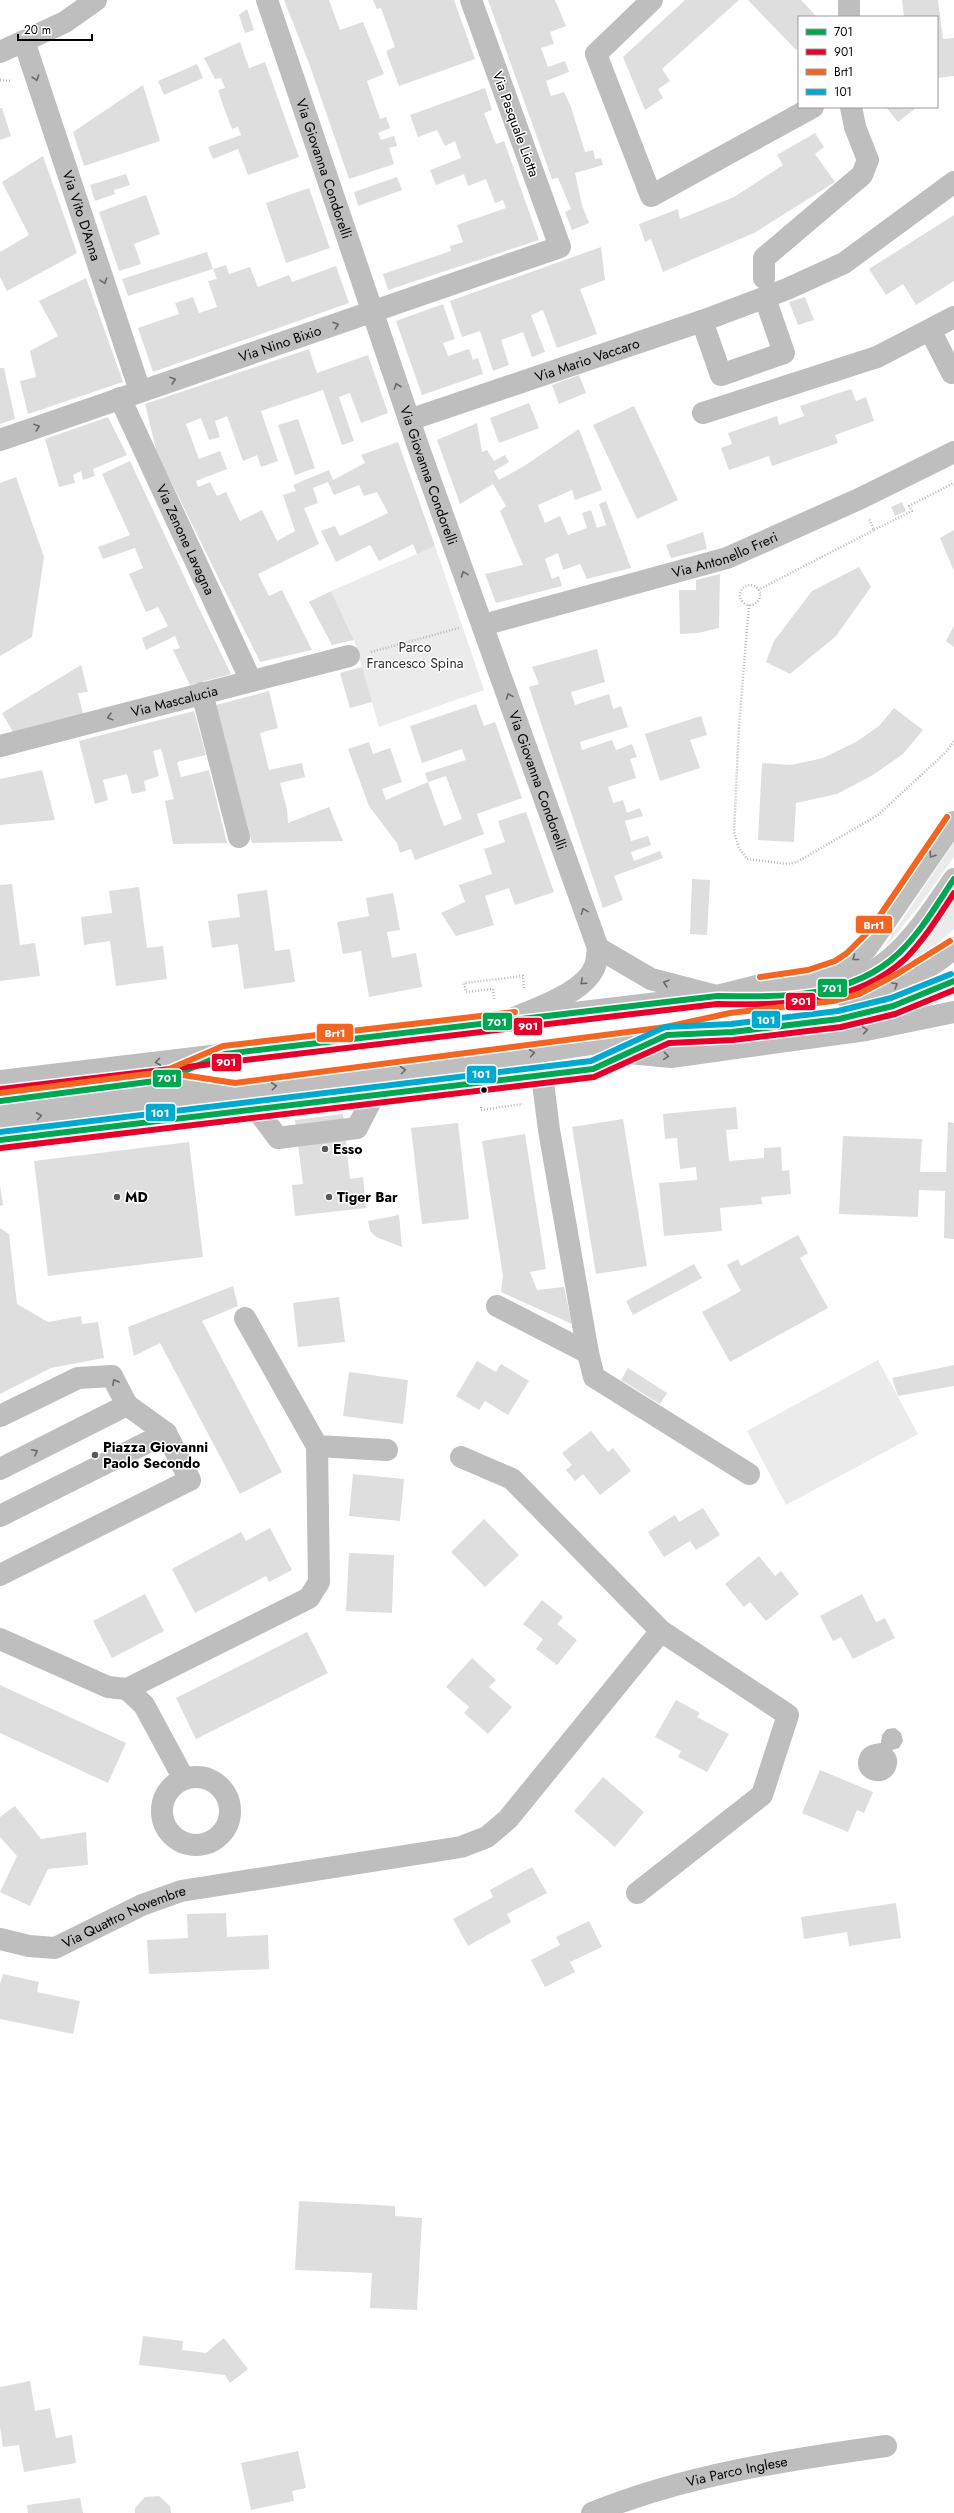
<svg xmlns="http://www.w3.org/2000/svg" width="954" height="2513" viewBox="0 0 954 2513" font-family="Jost,sans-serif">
  <rect width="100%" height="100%" fill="#fff"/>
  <g fill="#ebebeb">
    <polygon points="435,546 484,690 379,727 354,640 331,591"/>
    <polygon points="954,842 954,857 922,902 889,943 886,944"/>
    <polygon points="954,898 954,929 930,950 904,965"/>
    <polygon points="878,1360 918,1434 786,1505 747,1431"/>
  </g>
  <path fill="#bdbdbd" d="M895,1728l6,5 2,8 -4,7 -7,2c4,4 6,9 5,14 -4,28 -46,19 -38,-7 3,-11 13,-13 22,-14l1,-8 5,-6z"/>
  <g fill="#dedede">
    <polygon points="284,0 329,0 340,30 363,22 384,74 367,81 380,119 386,117 390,128 378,133 381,140 394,136 397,146 389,148 394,164 349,179 310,66"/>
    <polygon points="373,0 454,0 475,59 399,86 386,51 395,47 381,8 377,9"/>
    <polygon points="488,0 555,0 566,26 550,32 554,44 541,48 548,67 565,61 569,72 546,81 551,96 564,92 571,107 585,152 593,150 595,159 601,158 603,165 575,173 582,205 589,223 572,230 565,212 571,209 558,178 552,179"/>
    <polygon points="685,0 739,0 662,69 670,81 658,89 663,98 645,110 623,57"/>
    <polygon points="748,0 801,0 817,17 799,17 799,47 796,50"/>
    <polygon points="902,0 938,0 943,39 954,38 954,76 937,78 937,17 904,17"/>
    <polygon points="247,9 254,30 245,33 239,15"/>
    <polygon points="240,42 249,68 265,62 299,157 248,175 238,149 213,159 208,147 241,135 238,127 232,129 224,108 218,90 225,88 221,78 215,79 204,58"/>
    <polygon points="197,64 203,78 164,95 158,81"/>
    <polygon points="143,85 160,141 84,166 73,132"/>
    <polygon points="485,88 492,110 484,113 496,144 504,141 539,240 388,290 383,274 451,251 450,246 463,242 457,225 506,208 503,200 495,203 486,179 468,186 464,174 436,185 430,170 461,158 455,141 445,146 437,130 418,137 410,115"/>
    <polygon points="886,107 917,107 898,122"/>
    <polygon points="0,108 2,108 11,136 0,140"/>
    <polygon points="815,133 824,147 815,154 835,182 754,233 663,272 651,239 645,242 639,224 678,209 680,219 734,197 783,165 777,155"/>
    <polygon points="43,156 77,253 7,291 0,277 0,252 29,235 2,182"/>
    <polygon points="126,174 130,185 114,190 115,194 95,201 90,185"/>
    <polygon points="397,177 402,190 358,206 354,192"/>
    <polygon points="309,188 330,248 286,263 266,203"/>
    <polygon points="146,195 160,234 134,244 141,264 119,271 99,212"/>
    <polygon points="954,215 954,281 916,305 903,284 886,295 869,269"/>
    <polygon points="601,247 605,280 580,289 597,334 557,348 543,310 531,315 545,352 532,357 523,332 501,340 509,365 493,371 480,331 462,337 450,301"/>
    <polygon points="207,252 213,269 128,296 122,279"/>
    <polygon points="226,265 229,274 250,267 258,287 289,275 292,282 336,266 349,303 153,372 138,328 179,314 175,303 193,297 199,313 217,307 208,281 217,279 213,269"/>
    <polygon points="86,278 123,382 28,414 20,381 36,377 30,351 58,336 39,301"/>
    <polygon points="805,297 814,320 798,325 789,302"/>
    <polygon points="443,304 455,339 443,343 448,356 469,349 473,360 478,358 483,374 422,395 396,321"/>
    <polygon points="309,349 317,373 368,355 388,413 361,423 350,393 339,397 354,441 342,445 323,390 261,411 278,461 261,467 257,455 243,461 227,416 215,421 220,437 209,440 201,418 193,421 186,424 199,459 220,451 227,469 196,481 198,487 210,482 217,496 226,492 240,521 262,510 277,541 295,531 283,495 296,491 293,485 329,470 333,480 365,463 361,455 398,442 435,546 417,554 413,544 379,561 370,545 336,562 321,531 335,526 340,536 388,513 377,492 364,496 359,485 334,495 328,482 313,488 318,503 304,508 319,544 258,574 269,596 282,590 312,650 260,662 157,453 145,404"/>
    <polygon points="0,368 4,368 15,419 0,424"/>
    <polygon points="579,375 586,393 559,404 552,385"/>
    <polygon points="851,389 856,401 866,397 874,421 835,435 838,443 772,466 769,456 729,470 721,448 732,444 728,433 777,416 779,425 804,416 800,406"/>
    <polygon points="529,403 539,428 499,443 490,418"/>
    <polygon points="634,406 678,500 637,519 593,425"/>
    <polygon points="108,417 127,455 93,469 95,476 83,480 81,471 73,475 75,483 59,487 45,439"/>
    <polygon points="298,419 315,468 295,475 278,425"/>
    <polygon points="477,423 482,452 487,450 494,461 505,455 509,462 494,471 499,480 524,466 579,429 602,490 575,500 572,490 538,505 545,523 560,516 568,535 587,528 582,513 591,510 597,528 606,525 599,504 606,501 631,568 587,579 580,564 563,570 558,553 545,559 552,579 559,576 562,586 496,603 485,574 523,565 500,511 506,506 493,484 460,504 437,440"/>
    <polygon points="130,461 197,604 231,674 190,685 173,650 180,648 175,636 146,650 142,638 168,626 158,607 146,612 129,574 143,568 135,548 103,559 98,547 130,535 102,474"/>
    <polygon points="16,477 44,557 32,637 0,656 0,483"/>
    <polygon points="902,502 906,511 895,516 891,507"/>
    <polygon points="954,530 954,571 940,538"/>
    <polygon points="703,532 707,549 671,558 666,545"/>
    <polygon points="859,567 871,587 836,636 790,674 766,662 774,641 812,591"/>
    <polygon points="720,574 719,628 698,633 680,634 679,590 696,590 696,580"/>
    <polygon points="331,591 354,640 332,645 309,602"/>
    <polygon points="954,626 954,647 946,641"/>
    <polygon points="597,649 605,682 571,692 575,705 609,694 613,709 621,706 628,727 580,742 582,750 612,740 616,750 632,744 637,757 630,759 636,778 608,787 613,803 623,800 627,813 640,808 643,816 625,821 631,841 648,836 651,845 631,852 634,861 660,851 663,858 614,876 623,900 603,908 529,687 539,684 532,667"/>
    <polygon points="81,665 88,692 78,693 83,714 13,732 2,713"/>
    <polygon points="362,667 372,702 350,708 340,673"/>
    <polygon points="269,691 278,728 260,733 269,770 302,763 305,777 280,783 287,809 288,823 329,807 343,841 252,843 216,705"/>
    <polygon points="476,704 484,726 495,722 522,798 477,814 484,834 415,860 411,849 400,853 397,843 369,806 348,749 369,742 373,754 390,748 402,782 382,789 386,800 428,782 444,826 462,819 446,776 428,782 425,773 466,760 462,749 422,763 410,726"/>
    <polygon points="894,708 923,730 903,754 873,775 837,794 796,803 794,842 758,840 762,763 791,765 823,758 856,742 879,726"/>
    <polygon points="194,711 206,755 177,762 181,777 209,770 227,843 173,844 165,801 174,799 161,749 153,751 159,776 144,781 146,791 132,794 127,774 103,780 108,800 95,804 79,741"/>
    <polygon points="701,716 707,735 690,740 700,768 660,781 645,734"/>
    <polygon points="42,770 55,820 0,825 0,779"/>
    <polygon points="526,812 554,892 515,905 509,888 485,896 494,925 456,936 441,913 465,902 459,885 492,874 484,849 505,842 498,821"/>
    <polygon points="692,879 710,880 707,935 690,934"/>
    <polygon points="12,884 20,945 35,943 40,976 0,981 0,885"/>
    <polygon points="139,887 147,948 163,946 167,979 116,986 110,941 84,945 81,917 112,913 109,891"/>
    <polygon points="267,890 275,951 290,949 295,982 244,989 238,944 212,948 208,921 240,917 237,894"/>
    <polygon points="393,893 400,930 387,932 392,958 416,953 422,987 369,997 361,951 343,954 337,922 369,916 366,898"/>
    <polygon points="736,1107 738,1129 726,1130 729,1161 764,1158 764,1148 781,1147 782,1171 789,1170 791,1194 761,1197 762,1204 720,1208 722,1231 664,1236 659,1183 697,1180 696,1167 680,1169 677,1138 665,1139 663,1114"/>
    <polygon points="343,1114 350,1179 363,1177 366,1208 295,1216 292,1185 303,1184 295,1120"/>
    <polygon points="623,1119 647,1266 596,1274 572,1127"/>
    <polygon points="948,1122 954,1123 954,1239 944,1238 945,1191 919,1190 918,1217 839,1214 843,1136 922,1139 920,1172 946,1172"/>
    <polygon points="458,1123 469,1219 422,1224 411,1128"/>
    <polygon points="525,1134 546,1269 530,1272 537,1290 564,1287 572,1324 501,1292 503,1276 482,1141"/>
    <polygon points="189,1142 203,1257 48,1276 34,1161"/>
    <polygon points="0,1185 3,1205 0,1206"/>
    <polygon points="399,1215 402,1247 376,1237 370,1231 368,1221"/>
    <polygon points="0,1228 9,1234 17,1304 48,1322 81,1316 82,1324 98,1322 104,1358 51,1368 0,1394"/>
    <polygon points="798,1235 808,1253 800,1258 828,1308 730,1362 702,1312 741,1291 727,1265 738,1259 741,1266"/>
    <polygon points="694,1264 702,1278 633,1315 626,1301"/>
    <polygon points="233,1286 238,1306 202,1321 282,1472 240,1494 160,1343 134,1356 128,1327"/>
    <polygon points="339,1297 345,1342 298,1347 293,1303"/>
    <polygon points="477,1361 496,1372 501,1364 529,1381 508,1415 485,1401 479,1410 456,1396"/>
    <polygon points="954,1365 954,1386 898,1396 892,1378"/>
    <polygon points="628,1368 667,1393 660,1404 621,1380"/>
    <polygon points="349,1372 408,1380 403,1424 343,1416"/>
    <polygon points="591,1431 608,1452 613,1448 631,1471 600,1495 583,1474 575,1481 566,1470 572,1465 562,1453"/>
    <polygon points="353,1474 404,1479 400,1521 349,1516"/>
    <polygon points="703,1508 720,1535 696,1550 690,1541 664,1557 648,1532 675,1515 679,1522"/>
    <polygon points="484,1519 519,1555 485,1587 451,1552"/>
    <polygon points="270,1528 292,1570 269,1582 266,1576 195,1613 172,1569 241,1532 246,1541"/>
    <polygon points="349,1553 394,1555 392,1613 346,1611"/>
    <polygon points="759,1556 775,1576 781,1571 799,1594 766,1621 750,1602 744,1607 725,1584"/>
    <polygon points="145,1594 164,1631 112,1658 93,1621"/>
    <polygon points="862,1594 876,1622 885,1618 895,1638 853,1659 841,1637 833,1641 820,1616"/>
    <polygon points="542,1600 563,1617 557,1624 577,1640 557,1665 536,1649 543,1639 523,1624"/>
    <polygon points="307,1632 328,1673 196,1739 176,1698"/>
    <polygon points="472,1658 496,1680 489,1687 512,1707 488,1734 464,1713 469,1707 446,1687"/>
    <polygon points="0,1685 126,1743 108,1783 0,1733"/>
    <polygon points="676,1700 700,1713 697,1717 729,1734 707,1772 678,1757 681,1751 655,1737"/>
    <polygon points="820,1770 873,1792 864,1813 857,1810 848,1832 802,1813"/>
    <polygon points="603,1777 644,1812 615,1847 574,1811"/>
    <polygon points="15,1806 41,1839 86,1832 88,1865 48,1869 30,1906 0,1892 17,1856 0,1837 0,1817"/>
    <polygon points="532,1867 547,1893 507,1914 511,1922 468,1946 453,1919 493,1897 490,1890"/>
    <polygon points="896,1903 901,1938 849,1946 847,1932 804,1939 801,1917"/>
    <polygon points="226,1913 227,1937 268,1935 269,1969 149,1974 147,1940 188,1938 187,1914"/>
    <polygon points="589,1921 602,1947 570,1962 575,1972 545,1987 531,1960 560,1945 556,1937"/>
    <polygon points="3,1974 39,1982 37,1992 80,2001 73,2034 0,2019 0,1984"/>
    <polygon points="299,2201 395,2206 395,2216 422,2218 417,2310 370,2308 372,2273 295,2270"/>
    <polygon points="143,2336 183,2341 182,2350 206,2353 224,2338 248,2369 230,2383 225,2375 139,2365"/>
    <polygon points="30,2381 35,2411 50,2408 56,2438 72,2435 76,2463 24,2472 19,2445 3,2447 0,2427 0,2387"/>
    <polygon points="298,2451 306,2488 292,2491 294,2501 251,2510 241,2463"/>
    <polygon points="159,2496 170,2506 171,2513 135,2513 135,2508 145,2497"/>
    <polygon points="80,2498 83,2513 28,2513 27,2505"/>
  </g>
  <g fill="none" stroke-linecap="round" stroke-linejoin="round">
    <g stroke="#b9b9b9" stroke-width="2.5" stroke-dasharray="1 2" stroke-linecap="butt">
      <polyline points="0,80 12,81"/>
      <polyline points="874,530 912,511 909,506 954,483"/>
      <circle cx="750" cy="595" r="10"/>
      <polyline points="758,590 874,530 869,519"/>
      <polyline points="749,605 739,725 734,832 739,848 747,859 788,864 797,862 878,815 946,752 954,741"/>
      <polyline points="371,652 459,628"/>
      <polyline points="494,999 493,989 466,992 464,983 523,976 524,988"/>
      <polyline points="481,1107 481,1110 523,1104"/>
    </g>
    <g stroke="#bebebe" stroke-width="22">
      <path id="s1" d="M267,0l151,446 180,502"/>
      <polyline points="652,0 596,54 651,196 813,107"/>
      <polyline points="849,0 849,17"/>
      <path id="s2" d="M24,41l116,350"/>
      <polyline points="0,52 65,22 96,0"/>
      <polyline points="764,278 764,258 862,175 868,160 855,127 851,107"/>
      <polyline points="702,321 721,375 784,353 765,298"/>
      <polyline points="930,330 952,373"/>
      <path id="s3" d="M120,398l131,283"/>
      <polyline points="703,413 877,357 954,317"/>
      <path id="s4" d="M409,420l293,-99 85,-32 57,-26 110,-81"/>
      <path id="s5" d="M0,440l560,-193 -89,-247"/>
      <path id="s6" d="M483,625l244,-67 132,-59 95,-47"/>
      <polyline points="202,693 239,837"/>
      <path id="s7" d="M0,746l349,-90"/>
      <polyline points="598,948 651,979 716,996"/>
      <path d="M512,1019c24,-11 73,-26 83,-53 2,-5 2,-12 3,-18"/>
      <polyline points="629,1053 671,1057 866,1030 954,1012"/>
      <polyline points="0,1101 163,1080 225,1089"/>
      <polyline points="257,1110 278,1138 357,1128 373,1097 372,1085"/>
      <polyline points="0,1140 593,1069 663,1037"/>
      <polyline points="497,1306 588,1353 549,1130 542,1075"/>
      <polyline points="588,1353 594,1377 749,1474"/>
      <polyline points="127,1405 166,1433"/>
      <polyline points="0,1416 78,1378 112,1376 127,1405 0,1469"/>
      <polyline points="317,1446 387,1450"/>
      <polyline points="0,1516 166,1433 190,1480 0,1575"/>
      <polyline points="0,1639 108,1687 127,1689 309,1598 319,1582 317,1446 245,1318"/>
      <polyline points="127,1689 144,1705 184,1779"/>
      <circle cx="196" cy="1811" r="34"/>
      <polyline points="637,1893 762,1795 788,1715 661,1631"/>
      <path id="s8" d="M0,1939l29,7 26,2 87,-43 39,-14 280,-44 26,-10 21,-18 153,-188 -149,-152 -51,-22"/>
      <path id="s9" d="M592,2513c93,-38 194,-53 294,-67"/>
    </g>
    <g stroke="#bebebe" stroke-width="22">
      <path d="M802,993c83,-9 108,-50 152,-114"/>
      <path d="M850,1004c33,-9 78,-33 104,-56"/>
      <polyline points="0,1081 717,996 761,985 811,979 841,968 853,960 866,949 876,935 954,822"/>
      <path d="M0,1121l535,-68c44,-8 88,-14 132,-18 96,-8 201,-6 287,-54"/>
    </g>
    <defs>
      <g id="bus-1">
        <path d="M0,1101l163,-21 62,-26 492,-58c63,1 134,3 182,-43 22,-21 38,-49 55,-74"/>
        <polyline points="0,1140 593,1069 667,1035 732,1032 839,1019 893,1006 954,981"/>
      </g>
      <g id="bus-2">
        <path d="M1,1089l716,-85c65,1 137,2 188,-45 19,-19 34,-43 49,-66"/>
        <polyline points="1,1148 594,1077 669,1043 733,1040 841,1027 895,1014 954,990"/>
      </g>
      <g id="bus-3">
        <polyline points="760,977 808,970 835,961 847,953 870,930 947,817"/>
        <polyline points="160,1073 223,1046 515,1012"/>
        <polyline points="0,1093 163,1072 235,1083 666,1027 730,1013 833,1001 859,994 897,974 950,941"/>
      </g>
      <polyline id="bus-4" points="0,1132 591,1061 665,1027 731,1024 838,1011 891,998 951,974"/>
    </defs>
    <use href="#bus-1" stroke="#fff" stroke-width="9"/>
    <use href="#bus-2" stroke="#fff" stroke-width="9"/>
    <use href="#bus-3" stroke="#fff" stroke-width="9"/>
    <use href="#bus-4" stroke="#fff" stroke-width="9"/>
    <use href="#bus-1" stroke="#00a651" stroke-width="6"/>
    <use href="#bus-2" stroke="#e4002b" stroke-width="6"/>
    <use href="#bus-3" stroke="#f26522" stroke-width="6"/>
    <use href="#bus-4" stroke="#00a9ce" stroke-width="6"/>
  </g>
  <defs><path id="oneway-chevron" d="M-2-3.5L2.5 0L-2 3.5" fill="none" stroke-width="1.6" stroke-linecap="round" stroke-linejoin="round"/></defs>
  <g stroke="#686868">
    <use href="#oneway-chevron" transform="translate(36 78) rotate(72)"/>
    <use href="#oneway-chevron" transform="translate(104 281) rotate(72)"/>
    <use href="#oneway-chevron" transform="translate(336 325) rotate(-19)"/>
    <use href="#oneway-chevron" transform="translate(173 380) rotate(-19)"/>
    <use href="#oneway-chevron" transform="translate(397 386) rotate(-109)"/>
    <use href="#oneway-chevron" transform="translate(37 427) rotate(-19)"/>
    <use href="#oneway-chevron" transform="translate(464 574) rotate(-110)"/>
    <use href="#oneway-chevron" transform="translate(509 696) rotate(-110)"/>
    <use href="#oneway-chevron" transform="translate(110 717) rotate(165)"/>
    <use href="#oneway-chevron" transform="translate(932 855) rotate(124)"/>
    <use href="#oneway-chevron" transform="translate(584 911) rotate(-111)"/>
    <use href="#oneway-chevron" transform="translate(855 958) rotate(142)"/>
    <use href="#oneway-chevron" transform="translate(583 982) rotate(138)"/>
    <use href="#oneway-chevron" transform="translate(666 983) rotate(-164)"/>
    <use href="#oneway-chevron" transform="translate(895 985) rotate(-30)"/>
    <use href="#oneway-chevron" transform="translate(865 1030) rotate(-9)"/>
    <use href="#oneway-chevron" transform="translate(532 1053) rotate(-8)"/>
    <use href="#oneway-chevron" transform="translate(666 1056) rotate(5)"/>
    <use href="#oneway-chevron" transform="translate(158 1062) rotate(173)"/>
    <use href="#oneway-chevron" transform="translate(403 1070) rotate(-7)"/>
    <use href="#oneway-chevron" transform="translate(274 1086) rotate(-7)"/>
    <use href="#oneway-chevron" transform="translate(39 1116) rotate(-7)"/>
    <use href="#oneway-chevron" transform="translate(115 1382) rotate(-119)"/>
    <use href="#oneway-chevron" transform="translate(35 1452) rotate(-27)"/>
  </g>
  <circle fill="#000" stroke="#fff" stroke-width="1.5" cx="484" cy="1090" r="3.5"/>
  <g fill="#595959" stroke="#fff" stroke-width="1.5">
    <circle cx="325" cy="1149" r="4"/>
    <circle cx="117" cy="1197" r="4"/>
    <circle cx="329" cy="1197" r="4"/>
    <circle cx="95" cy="1455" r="4"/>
  </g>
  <g text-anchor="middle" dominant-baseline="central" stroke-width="3" stroke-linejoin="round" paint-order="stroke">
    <g font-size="14" fill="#000" stroke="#fff">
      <text transform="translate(516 124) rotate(70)">Via Pasquale Liotta</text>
      <text stroke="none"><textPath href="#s1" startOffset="178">Via Giovanna Condorelli</textPath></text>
      <text stroke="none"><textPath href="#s2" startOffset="184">Via Vito D'Anna</textPath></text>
      <text stroke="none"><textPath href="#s5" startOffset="296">Via Nino Bixio</textPath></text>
      <text stroke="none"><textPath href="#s4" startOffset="188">Via Mario Vaccaro</textPath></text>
      <text stroke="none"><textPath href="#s1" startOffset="502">Via Giovanna Condorelli</textPath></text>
      <text stroke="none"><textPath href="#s3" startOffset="156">Via Zenone Lavagna</textPath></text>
      <text stroke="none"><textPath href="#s6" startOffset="252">Via Antonello Freri</textPath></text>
      <text stroke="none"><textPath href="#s7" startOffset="180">Via Mascalucia</textPath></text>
      <text stroke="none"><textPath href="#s1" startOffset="826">Via Giovanna Condorelli</textPath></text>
      <text stroke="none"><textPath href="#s8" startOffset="132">Via Quattro Novembre</textPath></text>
      <text stroke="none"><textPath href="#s9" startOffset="151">Via Parco Inglese</textPath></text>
    </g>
    <g font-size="14" fill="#313131" stroke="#fff">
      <text x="415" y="647">Parco<tspan x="415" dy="16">Francesco Spina</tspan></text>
    </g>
    <g font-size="14" font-weight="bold" fill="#000" stroke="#fff" text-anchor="start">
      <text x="333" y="1149">Esso</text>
      <text x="125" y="1197">MD</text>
      <text x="337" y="1197">Tiger Bar</text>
      <text x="103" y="1447">Piazza Giovanni<tspan x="103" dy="16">Paolo Secondo</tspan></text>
    </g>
  </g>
  <g stroke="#fff" stroke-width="1.5">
    <rect x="855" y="915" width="38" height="19" rx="4" fill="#f26522"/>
    <rect x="817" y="978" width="31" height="20" rx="4" fill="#00a651"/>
    <rect x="785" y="992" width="31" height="19" rx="4" fill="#e4002b"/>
    <rect x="751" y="1010" width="30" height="19" rx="4" fill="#00a9ce"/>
    <rect x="482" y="1012" width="31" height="19" rx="4" fill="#00a651"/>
    <rect x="513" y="1017" width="30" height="19" rx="4" fill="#e4002b"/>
    <rect x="316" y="1023" width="38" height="20" rx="4" fill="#f26522"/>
    <rect x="211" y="1053" width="31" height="19" rx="4" fill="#e4002b"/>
    <rect x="466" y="1065" width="31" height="19" rx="4" fill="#00a9ce"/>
    <rect x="152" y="1069" width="30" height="19" rx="4" fill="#00a651"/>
    <rect x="145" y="1103" width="31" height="19" rx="4" fill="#00a9ce"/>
  </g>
  <g font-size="11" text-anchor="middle" font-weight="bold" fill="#fff">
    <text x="874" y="929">Brt1</text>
    <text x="832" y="992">701</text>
    <text x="801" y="1005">901</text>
    <text x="766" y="1024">101</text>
    <text x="497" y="1026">701</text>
    <text x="528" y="1030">901</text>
    <text x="335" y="1037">Brt1</text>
    <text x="226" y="1066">901</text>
    <text x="481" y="1078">101</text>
    <text x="167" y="1082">701</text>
    <text x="160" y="1117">101</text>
  </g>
  <rect x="798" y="16" width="140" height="92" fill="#ffffff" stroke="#999999"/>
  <rect x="806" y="29" width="20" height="6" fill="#00a651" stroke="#999999"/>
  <text x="834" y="36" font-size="12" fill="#000000">701</text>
  <rect x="806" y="49" width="20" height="6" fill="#e4002b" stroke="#999999"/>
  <text x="834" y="56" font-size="12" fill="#000000">901</text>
  <rect x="806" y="69" width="20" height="6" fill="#f26522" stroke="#999999"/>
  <text x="834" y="76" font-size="12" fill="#000000">Brt1</text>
  <rect x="806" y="89" width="20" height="6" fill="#00a9ce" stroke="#999999"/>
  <text x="834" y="96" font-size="12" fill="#000000">101</text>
  <path d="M18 34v6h74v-6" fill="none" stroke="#000000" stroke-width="2"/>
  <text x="24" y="34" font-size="12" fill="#000000" stroke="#ffffff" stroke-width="3" paint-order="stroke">20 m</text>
</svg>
